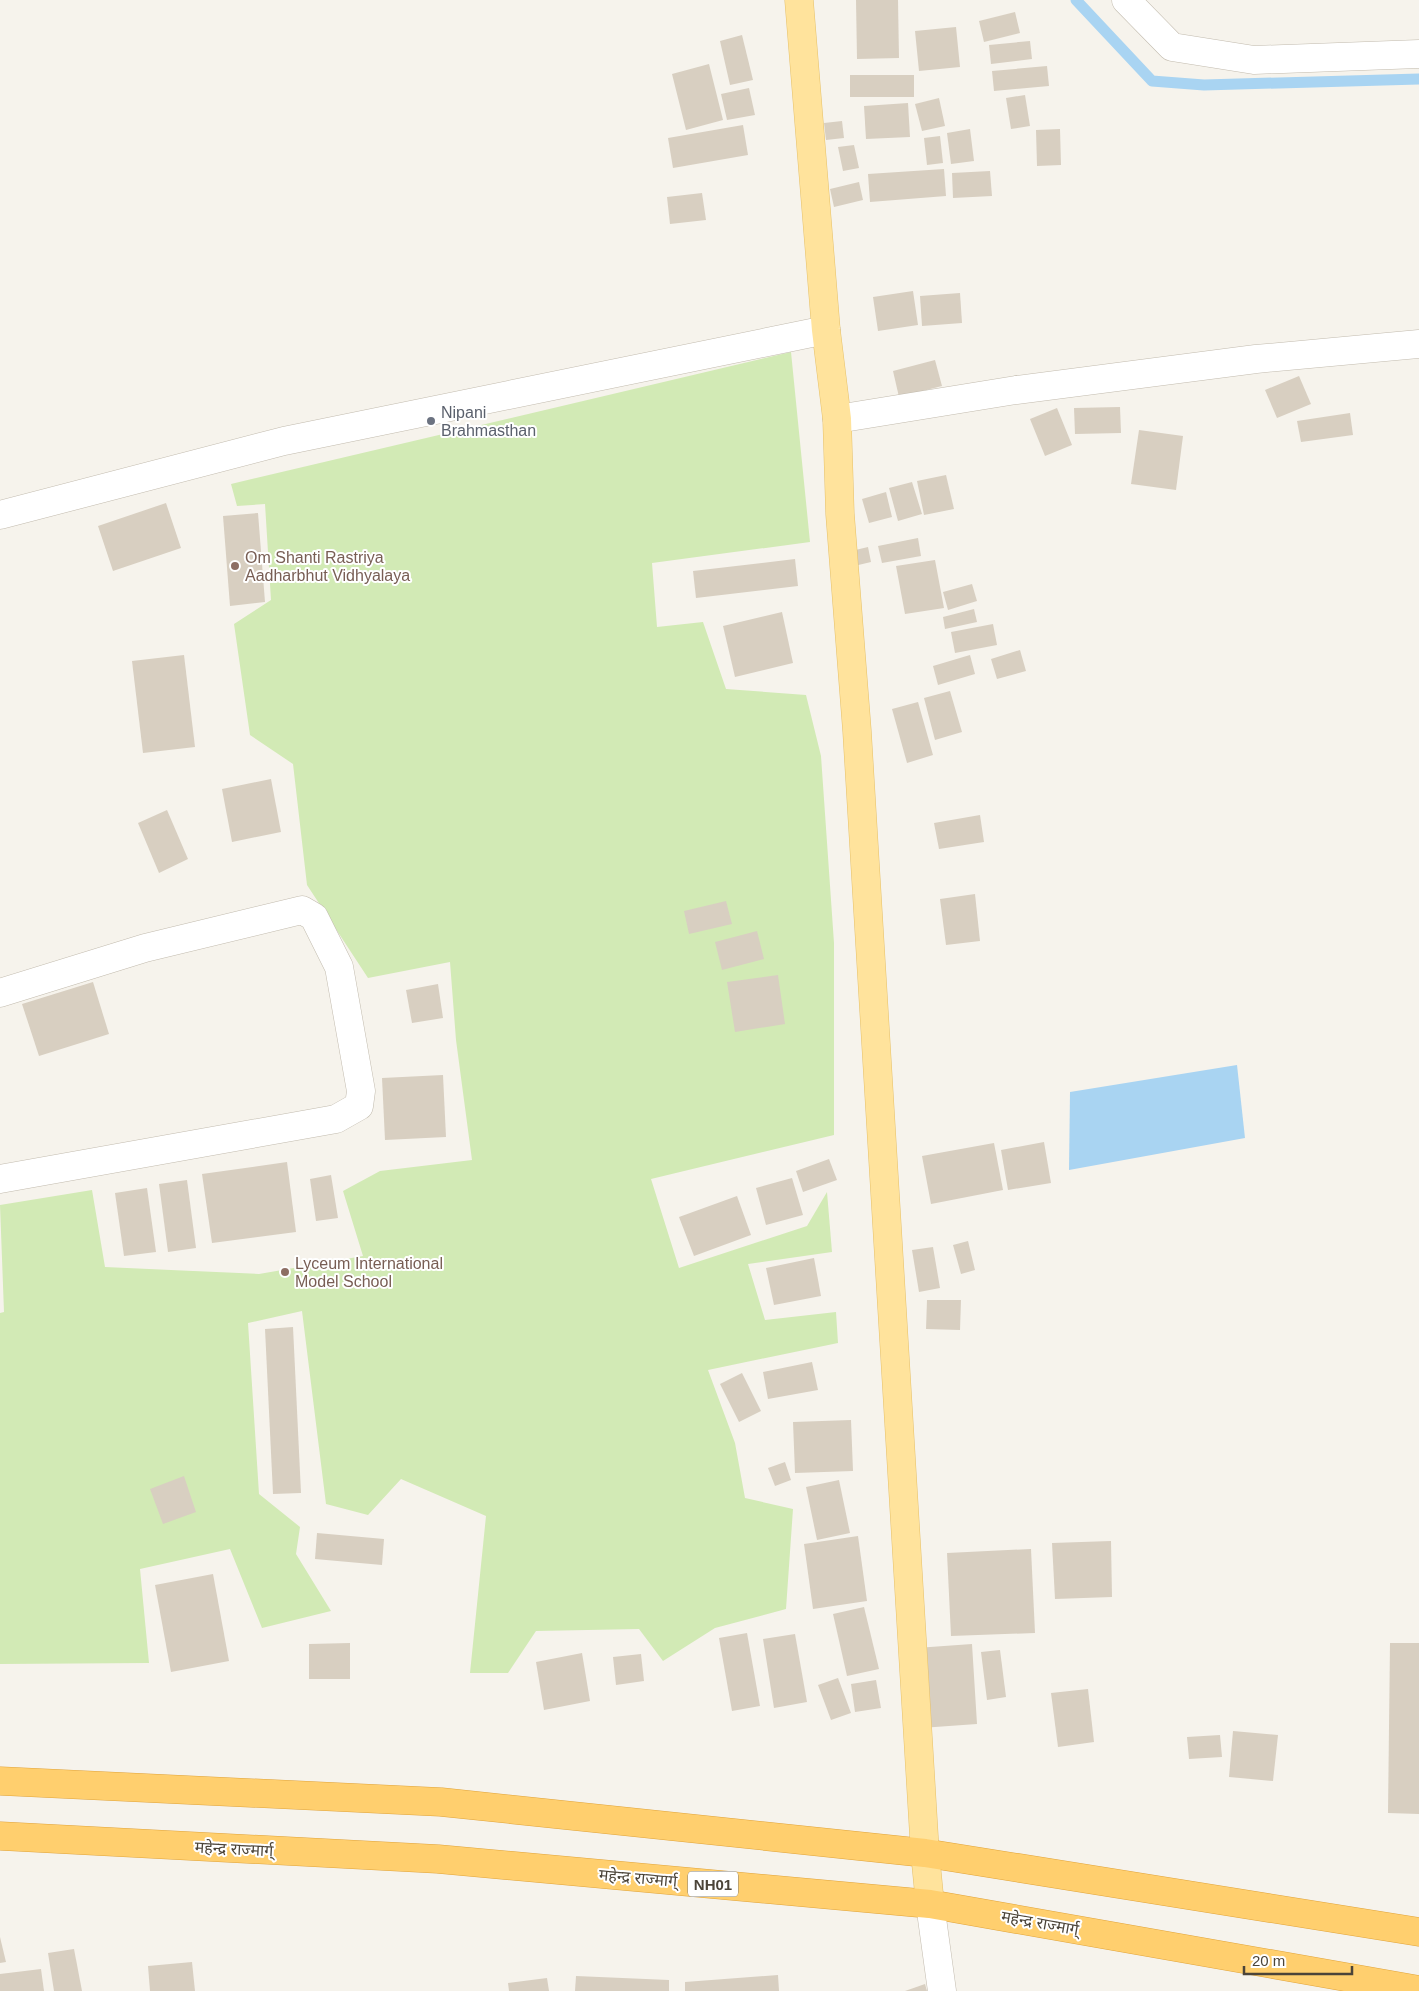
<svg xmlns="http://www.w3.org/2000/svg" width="1419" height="1991" viewBox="0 0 1419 1991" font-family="Helvetica,'Noto Sans Devanagari',sans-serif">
  <rect width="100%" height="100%" fill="#f6f3ec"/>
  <polygon fill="#d2eab5" points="791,352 810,542 652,563 657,627 703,622 726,689 806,695 821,756 834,943 834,1135 651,1179 679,1268 807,1226 827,1192 832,1252 748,1264 765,1320 836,1312 838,1343 708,1370 735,1443 745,1498 793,1509 786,1609 715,1628 663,1661 639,1629 536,1631 508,1673 470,1673 486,1516 401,1479 368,1515 326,1504 302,1311 248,1323 259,1494 300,1527 296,1554 331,1611 262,1628 230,1549 140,1569 149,1663 0,1664 0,1313 4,1312 0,1205 92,1190 105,1267 259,1274 363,1256 343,1191 380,1171 472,1160 456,1040 450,962 368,978 307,885 293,764 250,735 234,624 271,600 265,504 237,506 231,484"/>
  <polygon fill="#a9d4f2" points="1237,1065 1245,1138 1069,1170 1070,1092"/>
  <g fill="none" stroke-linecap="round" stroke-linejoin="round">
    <polyline stroke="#a9d4f2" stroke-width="11" points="1076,0 1152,81 1204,85 1419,79"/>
  </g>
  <g fill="#d8cfc1">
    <polygon points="856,0 898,0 899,58 857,59"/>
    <polygon points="1015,12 1020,33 984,42 979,21"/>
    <polygon points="956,27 960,67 919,71 915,31"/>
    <polygon points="742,35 753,80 730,85 720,41"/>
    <polygon points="1030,41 1032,59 991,64 989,45"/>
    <polygon points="709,64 723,120 686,130 672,74"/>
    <polygon points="1047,66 1049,86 994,91 992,71"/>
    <rect x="850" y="75" width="64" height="22"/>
    <polygon points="749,88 755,115 727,120 721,94"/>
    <polygon points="1025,95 1030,126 1011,129 1006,98"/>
    <polygon points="939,98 945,126 922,131 915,104"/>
    <polygon points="908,103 910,137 866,139 864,106"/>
    <polygon points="842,121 844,138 826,140 824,123"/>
    <polygon points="743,125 748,155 673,168 668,138"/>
    <polygon points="970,129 974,161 951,164 947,133"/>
    <polygon points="1060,129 1061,165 1037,166 1036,130"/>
    <polygon points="940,136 943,163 927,165 924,138"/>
    <polygon points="854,145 859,168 843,171 838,147"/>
    <polygon points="944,169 946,196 870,202 868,174"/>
    <polygon points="990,171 992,196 953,198 952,173"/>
    <polygon points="859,182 863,200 834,207 830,189"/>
    <polygon points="702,193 706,220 670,224 667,197"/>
    <polygon points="913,291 918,325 878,331 873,297"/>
    <polygon points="960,293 962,323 922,326 920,296"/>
    <polygon points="935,360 942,386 899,397 893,371"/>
    <polygon points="1299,376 1311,404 1277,418 1265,390"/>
    <polygon points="1120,407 1121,433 1075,434 1074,408"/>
    <polygon points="1057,408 1072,445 1045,456 1030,419"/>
    <polygon points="1350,413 1353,435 1301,442 1297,421"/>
    <polygon points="1139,430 1183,436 1176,490 1131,484"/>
    <polygon points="946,475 954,509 924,515 917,481"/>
    <polygon points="912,482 922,514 898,521 889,488"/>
    <polygon points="886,492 892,517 869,523 862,499"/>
    <polygon points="166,503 181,548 113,571 98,526"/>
    <polygon points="258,513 265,602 230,606 223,516"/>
    <polygon points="918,538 921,556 882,563 878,546"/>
    <polygon points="868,547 871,562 850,567 847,552"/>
    <polygon points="795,559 798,586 696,598 693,571"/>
    <polygon points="935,560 944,608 905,614 896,566"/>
    <polygon points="972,584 977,601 948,610 943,592"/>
    <polygon points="974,609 977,622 945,629 943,617"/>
    <polygon points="782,612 793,663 735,677 723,626"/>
    <polygon points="993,624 997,645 955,653 951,632"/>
    <polygon points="1020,650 1026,671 997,679 991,659"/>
    <polygon points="184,655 195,747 143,753 132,661"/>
    <polygon points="970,655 975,674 938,685 933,666"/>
    <polygon points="950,691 962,732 935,740 924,698"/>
    <polygon points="918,702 933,755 907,763 892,709"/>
    <polygon points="271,779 281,832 232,842 222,789"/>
    <polygon points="167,810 188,859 159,873 138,823"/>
    <polygon points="980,815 984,842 939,849 934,823"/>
    <polygon points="975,894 980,941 946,945 940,899"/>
    <polygon points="726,901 732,924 689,934 684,911"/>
    <polygon points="757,931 764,959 722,970 715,942"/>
    <polygon points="778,975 785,1024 735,1032 727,982"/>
    <polygon points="93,982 109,1034 39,1056 22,1004"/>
    <polygon points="438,984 443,1018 412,1023 406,990"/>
    <polygon points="443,1075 446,1137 385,1140 382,1078"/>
    <polygon points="1044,1142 1051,1183 1008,1190 1001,1150"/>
    <polygon points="994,1143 1003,1190 931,1204 922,1156"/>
    <polygon points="829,1159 837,1180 803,1192 796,1171"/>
    <polygon points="287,1162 296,1232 212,1243 202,1174"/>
    <polygon points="331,1175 338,1218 316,1221 310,1179"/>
    <polygon points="792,1178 803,1215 766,1225 756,1188"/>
    <polygon points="187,1180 196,1248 168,1252 159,1184"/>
    <polygon points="147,1188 156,1252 124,1256 115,1193"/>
    <polygon points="737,1196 751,1235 694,1256 679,1217"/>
    <polygon points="968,1241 975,1270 961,1274 953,1245"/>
    <polygon points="933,1247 940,1288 919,1292 912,1250"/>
    <polygon points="814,1258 821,1296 774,1305 766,1268"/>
    <polygon points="927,1300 961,1300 960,1330 926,1329"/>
    <polygon points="293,1327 301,1493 273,1494 265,1329"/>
    <polygon points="812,1362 818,1390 768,1399 763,1372"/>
    <polygon points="742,1373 761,1411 739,1422 720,1384"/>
    <polygon points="851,1420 853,1471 795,1473 793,1422"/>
    <polygon points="785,1462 791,1480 775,1486 768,1468"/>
    <polygon points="184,1476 196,1512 163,1524 150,1489"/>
    <polygon points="839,1480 850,1533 817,1540 806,1487"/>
    <polygon points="317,1533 384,1539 382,1565 315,1559"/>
    <polygon points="858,1536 867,1601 813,1609 804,1544"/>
    <polygon points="1111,1541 1112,1597 1055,1599 1052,1543"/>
    <polygon points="1031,1549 1035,1633 951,1636 947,1553"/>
    <polygon points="213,1574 229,1661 171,1672 155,1585"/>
    <polygon points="864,1607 879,1669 847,1676 833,1614"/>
    <polygon points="747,1633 760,1706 732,1711 719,1638"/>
    <polygon points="795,1634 807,1702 774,1708 763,1639"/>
    <polygon points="350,1643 350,1679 309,1679 309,1644"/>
    <polygon points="1390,1643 1419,1643 1419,1814 1388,1813"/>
    <polygon points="972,1644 977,1724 921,1728 916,1648"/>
    <polygon points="1000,1650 1006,1697 987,1700 981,1652"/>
    <polygon points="582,1653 590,1701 544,1710 536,1662"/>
    <polygon points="641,1654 644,1681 616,1685 613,1657"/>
    <polygon points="838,1678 851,1713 831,1720 818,1685"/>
    <polygon points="876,1680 881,1708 855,1712 851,1684"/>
    <polygon points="1088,1689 1094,1742 1058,1747 1051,1693"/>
    <polygon points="1233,1731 1278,1735 1273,1781 1229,1777"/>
    <polygon points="1220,1735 1222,1757 1189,1759 1187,1737"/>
    <polygon points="0,1937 6,1962 0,1963"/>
    <polygon points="74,1949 82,1991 54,1991 48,1953"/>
    <polygon points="192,1962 195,1991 150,1991 148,1966"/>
    <polygon points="41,1969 44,1991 0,1991 0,1974"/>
    <polygon points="778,1975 779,1991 685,1991 685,1982"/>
    <polygon points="576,1976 669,1980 669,1991 575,1991"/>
    <polygon points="547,1978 549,1991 509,1991 508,1983"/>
    <polygon points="925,1984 927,1991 905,1991"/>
  </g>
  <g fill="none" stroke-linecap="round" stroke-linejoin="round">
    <defs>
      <g id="minor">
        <polyline points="1126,0 1172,47 1254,60 1419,54"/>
        <polyline points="837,419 1016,390 1256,359 1419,344"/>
        <polyline points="0,515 284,441 826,330"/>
        <polyline points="0,993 145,948 302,910 314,917 339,967 361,1091 359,1106 336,1119 0,1179"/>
        <polyline points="930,1904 942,1991"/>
      </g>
      <polyline id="major" points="799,0 826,330 837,419 840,514 857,731 925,1853 930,1904"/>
      <g id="highway">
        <polyline points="0,1781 441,1802 925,1853 1419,1932"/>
        <polyline points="0,1836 438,1859 930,1904 1419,1990"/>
      </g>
    </defs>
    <use href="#minor" stroke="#c2bbae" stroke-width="29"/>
    <use href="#major" stroke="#e6c16a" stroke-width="29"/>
    <use href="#highway" stroke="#e0a43c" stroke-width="29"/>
    <use href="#minor" stroke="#fff" stroke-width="28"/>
    <use href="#major" stroke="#ffe39c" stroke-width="28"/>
    <use href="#highway" stroke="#ffcf6e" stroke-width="28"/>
  </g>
  <circle fill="#6b7280" stroke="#fff" stroke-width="2" cx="431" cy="421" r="5"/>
  <g fill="#8d6e63" stroke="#fff" stroke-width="2">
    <circle cx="235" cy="566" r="5"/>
    <circle cx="285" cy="1272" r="5"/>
  </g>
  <g text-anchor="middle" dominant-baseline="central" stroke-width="4" stroke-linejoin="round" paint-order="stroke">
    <rect fill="#fff" stroke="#817c74" stroke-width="1" x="688" y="1871.5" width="50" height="25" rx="4"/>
    <g font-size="15" font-weight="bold" fill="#4b4439">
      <text x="713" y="1884">NH01</text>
    </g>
    <g font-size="16" fill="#5b616d" stroke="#fff" text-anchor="start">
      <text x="441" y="412">Nipani<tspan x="441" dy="18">Brahmasthan</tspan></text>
    </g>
    <g font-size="16" fill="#785e54" stroke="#fff" text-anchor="start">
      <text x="245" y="557">Om Shanti Rastriya<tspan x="245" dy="18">Aadharbhut Vidhyalaya</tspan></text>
      <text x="295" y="1263">Lyceum International<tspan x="295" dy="18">Model School</tspan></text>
    </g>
    <g font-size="16" fill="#4b4439" stroke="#fff">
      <text transform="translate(234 1849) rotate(3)">महेन्द्र राज्मार्ग्</text>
      <text transform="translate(638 1878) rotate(5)">महेन्द्र राज्मार्ग्</text>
      <text transform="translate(1040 1923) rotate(10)">महेन्द्र राज्मार्ग्</text>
    </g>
  </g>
  <path d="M1244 1966v8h108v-8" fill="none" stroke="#4b4439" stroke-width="2.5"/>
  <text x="1252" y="1966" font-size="15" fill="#4b4439" stroke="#ffffff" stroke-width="4" paint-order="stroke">20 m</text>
</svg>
